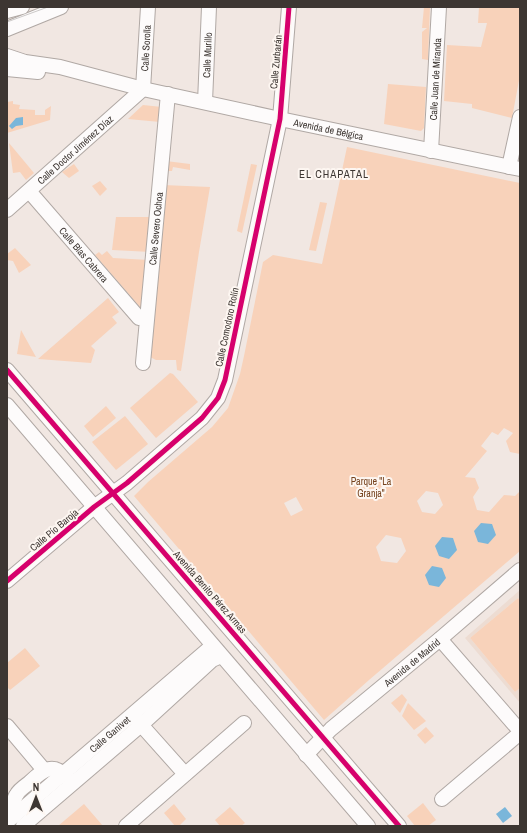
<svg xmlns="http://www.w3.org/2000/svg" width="527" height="833" viewBox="0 0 527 833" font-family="'Archivo Narrow',sans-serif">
  <rect width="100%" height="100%" fill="#f1e7e2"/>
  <polygon fill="#eddcd2" points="520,590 520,600 518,598 470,638 515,692 520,688 520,703 465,638"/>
  <g fill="#f8d2ba" fill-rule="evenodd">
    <polygon points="424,7 430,7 428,60 422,59 422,32 427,28 422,28"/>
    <polygon points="479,7 520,7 520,75 512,118 472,108 472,104 444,101 447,45 481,47 487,23 478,23"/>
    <polygon points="388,84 426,87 424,128 421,131 384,124"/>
    <polygon points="13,101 13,104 20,105 19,109 35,110 35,115 45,115 45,110 51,106 50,120 7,133 7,102"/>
    <polygon points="143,105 162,107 160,122 128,119"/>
    <polygon points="9,143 34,173 26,180 20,172 13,173"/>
    <path d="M347,147l173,36v271l-10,-2 -4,-11 7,-8 -9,-5 -6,7 -6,-3 -11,14 6,5 -22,26 10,1 4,10 -6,9 4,13 12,2 15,-17 11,1 5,-5v60l-151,129 -45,40 -190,-224 14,-14 64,-55 16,-19 12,-34 4,-18 19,-94 10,-7 49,9zM426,491l12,2 5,12 -8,9 -13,-2 -5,-11zM296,497l7,13 -12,6 -7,-13zM386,535l15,3 5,13 -9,12 -16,-2 -5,-14z"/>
    <polygon points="166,161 190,164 190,170 173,167 172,171 164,171"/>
    <polygon points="74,164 79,171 69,178 62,172"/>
    <polygon points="251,164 257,165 242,233 237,231"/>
    <polygon points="100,181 107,189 100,196 92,186"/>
    <polygon points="163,185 210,187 199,252 181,371 177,370 176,360 156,360 148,356"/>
    <polygon points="320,202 327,203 316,251 309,250"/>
    <polygon points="116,217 154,217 151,252 112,250"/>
    <polygon points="15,248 31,265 19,273 13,261 7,260 7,254"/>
    <polygon points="107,251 113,258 149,260 146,314 95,255 99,252 102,255"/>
    <polygon points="108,298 119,312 112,317 117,323 91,346 95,350 91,363 38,359"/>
    <polygon points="21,330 36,357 17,354"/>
    <polygon points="170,373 173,374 198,402 156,438 130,408"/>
    <polygon points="106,406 116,418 93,437 84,426"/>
    <polygon points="125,416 148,444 116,470 92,442"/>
    <polygon points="518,598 520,600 520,688 515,692 470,638"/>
    <polygon points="25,648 40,666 10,690 7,687 7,663"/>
    <polygon points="402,694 407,700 400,713 391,703"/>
    <polygon points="408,703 426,721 414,730 402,716"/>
    <polygon points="426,727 434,736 425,744 417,735"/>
    <polygon points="423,803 436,820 428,826 415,826 407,816"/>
    <polygon points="84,804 103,826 58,826"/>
    <polygon points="174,804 186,819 179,826 175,826 164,813"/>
    <polygon points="230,807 245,823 241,826 220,826 215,820"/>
  </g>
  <g fill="#7ab6da">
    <polygon points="23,117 23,125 16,126 12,129 9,126 16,118"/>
    <polygon points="481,523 492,524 496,535 488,544 478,542 474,531"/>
    <polygon points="442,537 453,538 457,550 449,559 439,556 435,546"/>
    <polygon points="432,566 442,568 446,578 439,587 429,585 425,575"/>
    <polygon points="505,807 512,816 503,823 496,814"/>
  </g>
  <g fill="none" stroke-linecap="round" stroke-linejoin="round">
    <defs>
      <g id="minor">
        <polyline points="7,11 22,7"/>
        <polyline points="7,29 61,7"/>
        <path id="s1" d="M7,56l18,6 35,5 83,22 137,30 240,50"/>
        <polyline points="7,69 38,72"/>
        <path id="s2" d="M205,102l4,-95"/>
        <path id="s3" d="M431,151l8,-144"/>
        <polyline points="509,167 520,117"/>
        <path id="s4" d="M29,191l110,127"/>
        <path id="s5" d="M7,210l136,-121 5,-82"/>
        <path id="s6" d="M143,363l25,-269"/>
        <polyline points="7,370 399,826"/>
        <polyline points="7,405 368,826"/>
        <polyline points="7,581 94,507 127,483 202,418 218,398 225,380 280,119 289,7"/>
        <polyline points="440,639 520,731"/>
        <polyline points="135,718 185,774"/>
        <polyline points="7,726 44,770"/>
        <path id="s7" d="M306,755l25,-26 109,-90 80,-69"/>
        <polyline points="442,799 520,733"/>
        <path d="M15,815c-1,-7 -3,-15 2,-21 2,-4 8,-8 12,-11 13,-12 24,-23 39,-4"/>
        <path id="s8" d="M7,822l205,-176"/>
        <polyline points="23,826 141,725 212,660 221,656"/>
        <polyline points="126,826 244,723"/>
      </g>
    </defs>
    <use href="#minor" stroke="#b0a8a4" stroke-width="16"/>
    <use href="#minor" stroke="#fdfbfb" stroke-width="14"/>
    <polyline stroke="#ccc9c8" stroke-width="1" points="7,22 48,7"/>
    <defs>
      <g id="cycleway">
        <polyline points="7,370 399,826"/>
        <polyline points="7,581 94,507 127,483 202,418 218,398 225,380 280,119 289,7"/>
      </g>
    </defs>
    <use href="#cycleway" stroke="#fdf6f1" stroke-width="8"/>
    <use href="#cycleway" stroke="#d6006c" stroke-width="5"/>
  </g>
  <g text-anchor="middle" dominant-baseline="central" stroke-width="4" stroke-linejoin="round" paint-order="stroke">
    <g font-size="10" fill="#3d3632" stroke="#fdf6f1">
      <text stroke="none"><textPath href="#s5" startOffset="223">Calle Sorolla</textPath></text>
      <text stroke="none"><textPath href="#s2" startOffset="47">Calle Murillo</textPath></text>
      <text transform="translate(276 62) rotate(-85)">Calle Zurbarán</text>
      <text stroke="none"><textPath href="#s3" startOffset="72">Calle Juan de Miranda</textPath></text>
      <text stroke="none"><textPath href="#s1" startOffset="330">Avenida de Bélgica</textPath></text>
      <text stroke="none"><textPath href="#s5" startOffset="91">Calle Doctor Jiménez Díaz</textPath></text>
      <text stroke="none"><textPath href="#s6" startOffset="135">Calle Severo Ochoa</textPath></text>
      <text stroke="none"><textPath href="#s4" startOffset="84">Calle Blas Cabrera</textPath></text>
      <text transform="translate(227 327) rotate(-78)">Calle Comodoro Rolín</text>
      <text transform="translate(54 530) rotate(-40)">Calle Pío Baroja</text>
      <text transform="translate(210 592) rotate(49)">Avenida Benito Pérez Armas</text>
      <text stroke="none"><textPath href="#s7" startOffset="141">Avenida de Madrid</textPath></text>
      <text stroke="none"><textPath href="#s8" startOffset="135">Calle Ganivet</textPath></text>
    </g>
    <g font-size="10" fill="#75421d" stroke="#fdf6f1">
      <text x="371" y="481">Parque "La<tspan x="371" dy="12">Granja"</tspan></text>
    </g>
    <g font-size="11" letter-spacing="1" fill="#3d3632" stroke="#fdf6f1">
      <text x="334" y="174">EL CHAPATAL</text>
    </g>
  </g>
  <rect width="527" height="833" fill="none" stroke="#3d3632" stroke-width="16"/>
  <g transform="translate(36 797)" stroke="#fdf6f1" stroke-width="3" paint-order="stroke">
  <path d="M0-3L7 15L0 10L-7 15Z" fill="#3d3632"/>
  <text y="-6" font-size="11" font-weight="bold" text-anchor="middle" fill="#3d3632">N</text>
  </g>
</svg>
